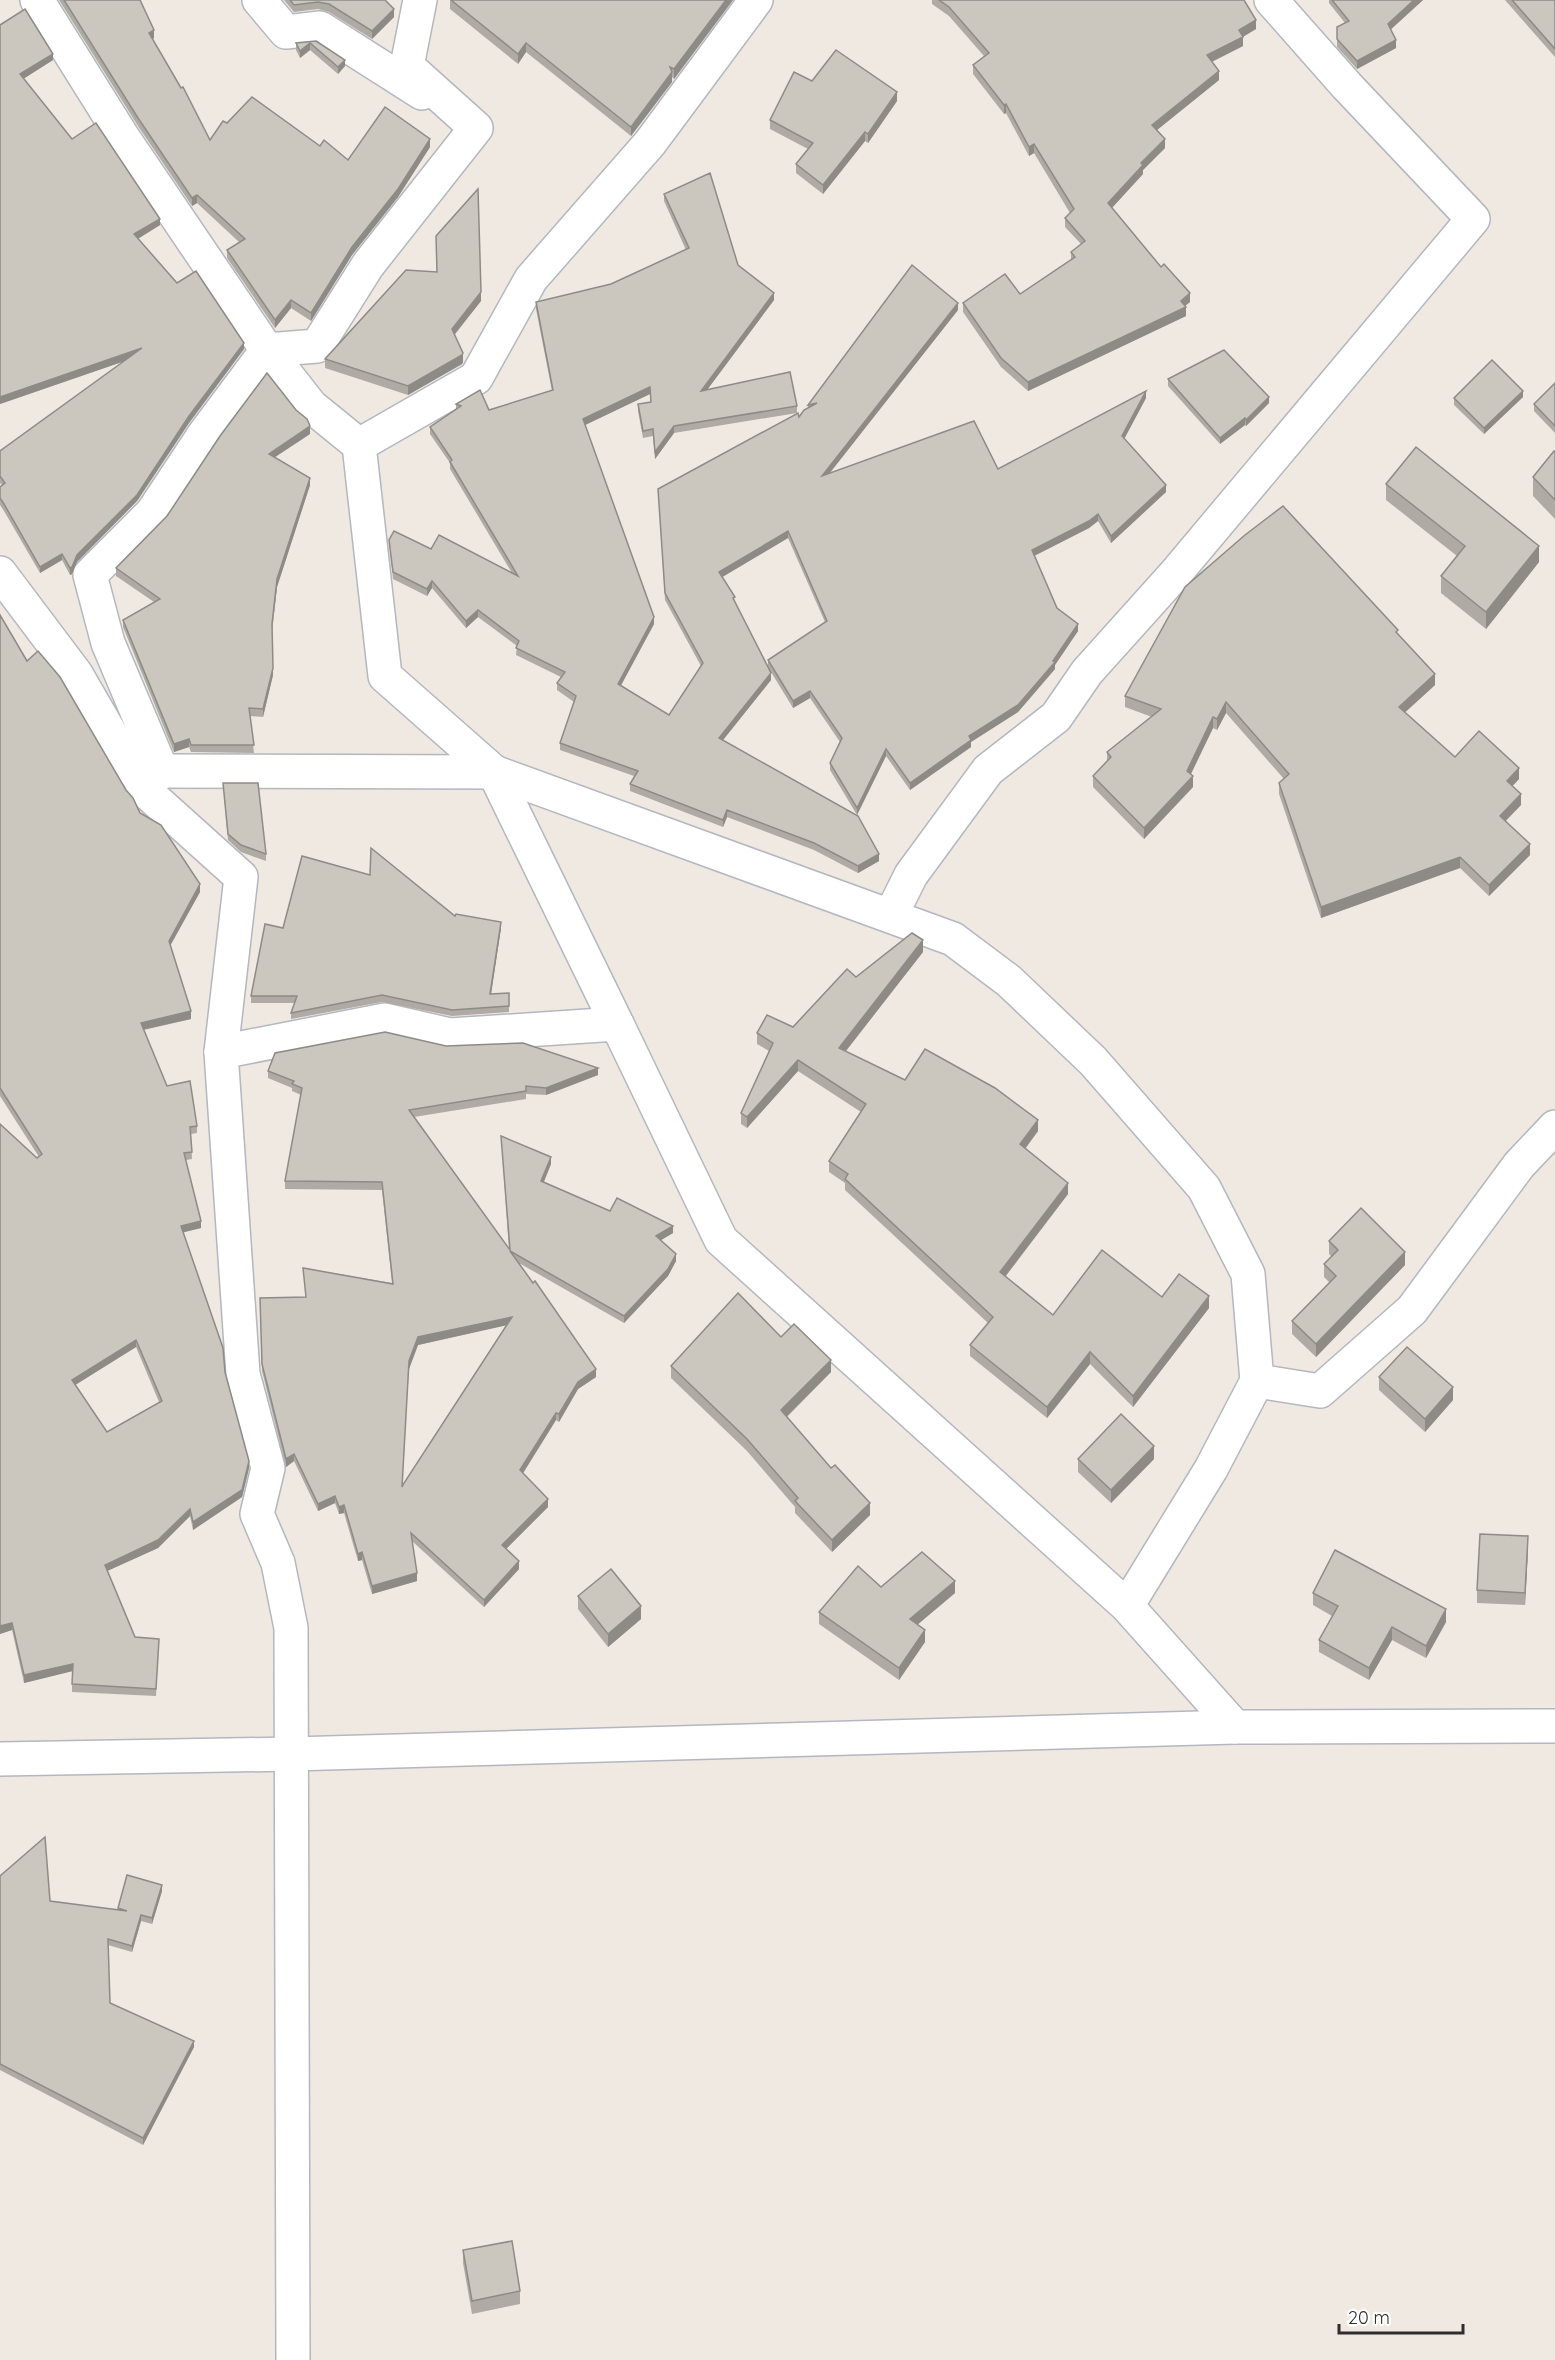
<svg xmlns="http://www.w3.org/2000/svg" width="1555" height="2360" viewBox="0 0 1555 2360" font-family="Quicksand,sans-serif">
  <rect width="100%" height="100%" fill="#efe9e1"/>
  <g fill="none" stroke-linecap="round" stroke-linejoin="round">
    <defs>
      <g id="minor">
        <polyline points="37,0 122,136 267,350 311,406 359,445 385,676 494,772 617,1024"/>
        <polyline points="259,0 286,32 320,28 422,93"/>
        <polyline points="359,445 476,378 531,279 650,143 756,0"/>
        <polyline points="0,573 76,674 142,788"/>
        <polyline points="162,771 494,772 953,939 1009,981 1093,1061 1204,1188 1248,1274 1257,1381 1211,1469 1127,1606"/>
        <polyline points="891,915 911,875 988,770 1056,717 1087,672 1175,574 1473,219 1347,86 1271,0"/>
        <polyline points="221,1052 385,1020 450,1035 617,1024 721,1240 1127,1606 1235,1727"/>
        <polyline points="1257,1381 1320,1391 1412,1310 1519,1165 1555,1127"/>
        <polyline points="0,1759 292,1754 1235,1727 1555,1726"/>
        <polyline points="293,2360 291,1628 278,1563 257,1514 268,1468 243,1374 221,1052 241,877 142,788 162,771 108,643 90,575 152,513 205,433 267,350 317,346 368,265 476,128 407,66 420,0"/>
      </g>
    </defs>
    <use href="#minor" stroke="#b4b7c1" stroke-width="36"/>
    <use href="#minor" stroke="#fff" stroke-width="33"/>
  </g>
  <g fill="#afaba4" fill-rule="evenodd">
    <polygon points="59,0 140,0 154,38 152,39 210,140 227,123 320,146 348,160 430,147 398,197 352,255 311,321 291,308 275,328 227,258 227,250 239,242 197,203 192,206 138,126"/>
    <polygon points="284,0 385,0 394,17 372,39 329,12 318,9 294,12"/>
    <polygon points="450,0 733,0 674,79 672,77 672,82 631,136 526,52 518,64 450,9"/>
    <polygon points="932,0 1244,0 1256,29 1243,37 1243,46 1212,62 1219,80 1157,130 1165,148 1143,170 1143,174 1112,208 1190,302 1185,306 1186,316 1028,391 1001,367 963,312 963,303 1020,294 1071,260 1071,252 1081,244 1065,227 1065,218 1070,213 1034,153 1029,156 1006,113 1004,114 973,74 973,65 984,56 949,16 932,4"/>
    <polygon points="1329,0 1423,0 1391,29 1396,48 1357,69 1337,47 1337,27 1345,23 1329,3"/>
    <polygon points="1505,0 1555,0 1555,57"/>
    <polygon points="0,25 53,60 23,79 72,139 160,225 138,239 177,283 244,349 189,423 137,501 77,562 72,574 70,575 62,560 40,573 4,511 0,505 0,487 2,485 0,483 0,451 125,361 0,404"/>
    <polygon points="316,41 345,66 338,74 310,50 300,58 296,50 296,43"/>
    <polygon points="812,81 897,101 868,143 865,141 823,194 796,173 796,164 808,149 770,129 770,120"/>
    <polygon points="664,194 774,300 707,390 797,406 797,413 674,433 655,459 653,436 643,438 638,411 638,404 651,402 650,394 585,425 654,624 621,685 669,715 701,666 665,600 658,489 799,417 808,408 808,405 958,310 829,473 998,469 1146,398 1124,439 1166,492 1111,543 1098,521 1089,528 1034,556 1057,608 1078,631 1055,665 1055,669 1018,712 971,742 971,747 910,790 886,756 857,815 830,770 830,763 840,742 810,698 793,708 768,667 768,660 825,622 788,538 722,577 771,680 723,740 879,861 858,873 814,850 727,817 723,827 630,791 630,784 634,776 560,750 560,743 574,702 557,690 557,683 561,677 516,655 517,646 478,617 466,628 432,588 427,596 393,579 389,540 431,549 512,573 450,469 450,463 430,434 430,427 456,410 456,404 489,410 552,391 536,309 536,302 611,284 686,250 664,201"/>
    <polygon points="481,301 454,334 463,362 462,364 408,395 325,368 325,359"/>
    <polygon points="1168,379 1269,403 1246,426 1245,425 1220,444 1168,386"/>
    <polygon points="1555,383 1555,433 1534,411 1534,404"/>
    <polygon points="1523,397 1484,434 1454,405 1454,398"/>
    <polygon points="310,434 275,457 310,485 277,587 272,631 273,675 263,717 250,716 254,753 191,752 189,747 174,752 123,627 123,620 154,602 116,576 116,568 167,516"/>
    <polygon points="1555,451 1555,519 1533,496 1533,477"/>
    <polygon points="1386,484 1539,562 1486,629 1441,593 1441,576 1457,556 1386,500"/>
    <path d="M0,615l27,46 113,152 60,79 -30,53 21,74 -47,11 23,56 30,40v7l-6,1 1,25 -6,1 15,68 -18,4 42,140 24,96 -7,29 -49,33 -3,-14 -32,32 -51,23 28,66 24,2 -3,57 -84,-4v-21l-48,12 -12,-53 -12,4 37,-476 2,-1 -39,-61zM136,1347l23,55 -52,30 -32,-47z"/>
    <polygon points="1398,634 1435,685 1405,712 1455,757 1519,779 1512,786 1521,805 1506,821 1530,855 1489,896 1460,868 1321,918 1279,794 1279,783 1284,779 1226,713 1217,730 1213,728 1191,774 1193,787 1144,839 1093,787 1093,776 1107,762 1107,752 1152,717 1125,707 1125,696"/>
    <polygon points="223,783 266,854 266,861 241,852 228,840"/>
    <polygon points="455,916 501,928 491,994 509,993 509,1012 452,1016 382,1002 291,1019 291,1013 295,1003 251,1003 251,996 283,928"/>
    <polygon points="923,952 845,1051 905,1080 1038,1131 1026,1148 1068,1194 1006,1276 1053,1315 1162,1297 1209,1308 1133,1407 1090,1364 1047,1418 970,1356 970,1345 988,1323 845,1190 845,1183 829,1172 829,1161 861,1112 798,1071 747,1128 741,1124 741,1113 769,1051 757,1044 757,1033 793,1027 856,977"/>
    <path d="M446,1046l152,29 -52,20 -20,-1v5l-112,18 95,132 -8,-113 50,28 -7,18 66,29 63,22 -12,7 15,21 -8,15 -44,47 -105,-60 77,114 -18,12 -19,33 -3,-2 -33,53 25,34 -42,42 13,20 -35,38 -72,-66 5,40 -45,13 -10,-34 -4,1 -14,-48 -5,1 -4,-11 -17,8 -24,-50 -8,6 -24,-96 -2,-73 46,-1 -3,-29 89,15 -10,-93 -97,-1v-8l16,-86 -9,-4v-3l-24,-10v-7zM506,1325l-104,161 7,-117 9,-24z"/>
    <polygon points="1329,1241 1405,1265 1316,1357 1292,1334 1292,1321 1330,1283 1324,1277 1324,1264 1332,1257 1329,1254"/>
    <polygon points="781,1337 831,1372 787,1417 870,1515 832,1552 795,1513 795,1507 747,1451 671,1378 671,1366"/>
    <polygon points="1379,1377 1453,1400 1425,1432 1379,1390"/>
    <polygon points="1078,1459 1154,1459 1111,1503 1078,1472"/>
    <polygon points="1528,1549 1525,1605 1477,1603 1477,1590"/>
    <polygon points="881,1587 955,1593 918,1624 925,1642 899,1680 819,1624 819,1612"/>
    <polygon points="1313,1593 1446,1622 1426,1658 1392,1640 1369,1680 1319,1652 1319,1640 1332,1616 1313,1605"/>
    <polygon points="578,1596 641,1619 608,1647 578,1609"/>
    <polygon points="0,1876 50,1901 118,1910 118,1908 162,1891 152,1924 141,1921 132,1952 108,1945 110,2003 194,2047 143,2145 0,2070"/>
    <polygon points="463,2250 520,2291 520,2304 472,2314 463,2263"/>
  </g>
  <g fill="#8e8b86">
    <polygon points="726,0 733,0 674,79 674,69"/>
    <polygon points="1414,0 1423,0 1388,32 1388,24"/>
    <polygon points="394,9 394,17 372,39 372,31"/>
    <polygon points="1256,20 1256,29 1239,39 1239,30"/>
    <polygon points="154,30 154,38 149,41 149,33"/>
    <polygon points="1243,37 1243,46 1207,64 1207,55"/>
    <polygon points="1396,40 1396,48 1357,69 1357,61"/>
    <polygon points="310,43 310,50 300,58 300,51"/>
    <polygon points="526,43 526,52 518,64 518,54"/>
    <polygon points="53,54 53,60 20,81 20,74"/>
    <polygon points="345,60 345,66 338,74 338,67"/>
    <polygon points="1219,71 1219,80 1152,134 1152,125"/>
    <polygon points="672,72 672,82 631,136 631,127"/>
    <polygon points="897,92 897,101 868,143 868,134"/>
    <polygon points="1006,104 1006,113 1004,114 1004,105"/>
    <polygon points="865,132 865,141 823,194 823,185"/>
    <polygon points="430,139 430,147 398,197 352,255 311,321 311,313 352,247"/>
    <polygon points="1165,139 1165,148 1143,170 1143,174 1108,212 1108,203 1141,163"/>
    <polygon points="1034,144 1034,153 1029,156 1029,147"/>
    <polygon points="197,195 197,203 192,206 192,198"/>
    <polygon points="160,219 160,225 134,241 134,234"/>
    <polygon points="481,292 481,301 452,338 452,329"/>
    <polygon points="774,293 774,300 701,398 701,391"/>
    <polygon points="1190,293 1190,302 1181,309 1186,307 1186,316 1028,391 1028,382 1181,301"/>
    <polygon points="291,300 291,308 275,328 275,320"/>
    <polygon points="958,303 958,310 822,483 822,476"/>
    <polygon points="244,343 244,349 189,423 137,501 77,562 72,574 70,575 70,568 77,555 189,416"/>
    <polygon points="142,348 142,355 0,404 0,397"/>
    <polygon points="463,353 463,362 462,364 408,395 408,386"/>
    <polygon points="650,387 650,394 583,426 583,419"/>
    <polygon points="1146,391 1146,398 1122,443 1122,436"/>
    <polygon points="1523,391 1523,397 1484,434 1484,428"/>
    <polygon points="1269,397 1269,403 1246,426 1246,420"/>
    <polygon points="1245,418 1245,425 1220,444 1220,438"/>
    <polygon points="310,426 310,434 269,461 269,454"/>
    <polygon points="674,426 674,433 655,459 655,452"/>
    <polygon points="310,478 310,485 277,587 272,632 277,579"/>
    <polygon points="1166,485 1166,492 1111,543 1111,536"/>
    <polygon points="1098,514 1098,521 1089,528 1032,557 1032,550"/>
    <polygon points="788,531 788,538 719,579 719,572"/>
    <polygon points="1539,546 1539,562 1486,629 1486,612"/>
    <polygon points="62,554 62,560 40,573 40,567"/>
    <polygon points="432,581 432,588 427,596 427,589"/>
    <polygon points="478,610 478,617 466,628 466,621"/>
    <polygon points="654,617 654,624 618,691 618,684"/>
    <polygon points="1078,624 1078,631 1055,665 1055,669 1018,712 971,742 971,747 910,790 910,783 969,736"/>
    <polygon points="273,668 273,675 263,717 263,709"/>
    <polygon points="771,673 771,680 719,745 719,738"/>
    <polygon points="1435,674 1435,685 1399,718 1399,707"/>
    <polygon points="810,691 810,698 793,708 793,701"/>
    <polygon points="1226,702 1226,713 1217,730 1217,719"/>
    <polygon points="1213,717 1213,728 1187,782 1187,771"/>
    <polygon points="189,739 189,747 174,752 174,744"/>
    <polygon points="886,749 886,756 857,815 857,808"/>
    <polygon points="1519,768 1519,779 1507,792 1507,781"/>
    <polygon points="1193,776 1193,787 1144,839 1144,828"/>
    <polygon points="1521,794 1521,805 1500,826 1500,816"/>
    <polygon points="727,810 727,817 723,827 723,820"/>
    <polygon points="1530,844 1530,855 1489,896 1489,885"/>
    <polygon points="879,854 879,861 858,873 858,866"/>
    <polygon points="1460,857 1460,868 1321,918 1321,907"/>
    <polygon points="200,884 200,892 169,948 169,941"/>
    <polygon points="501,922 501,928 490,1001 490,994"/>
    <polygon points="923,940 923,952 839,1060 839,1048"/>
    <polygon points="191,1011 191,1019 141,1030 141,1023"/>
    <polygon points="798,1060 798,1071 747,1128 747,1117"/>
    <polygon points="598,1068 598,1075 546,1095 546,1088"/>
    <polygon points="1038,1120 1038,1131 1020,1155 1020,1144"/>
    <polygon points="551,1157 551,1164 541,1188 541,1181"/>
    <polygon points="1068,1183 1068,1194 1000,1283 1000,1272"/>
    <polygon points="201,1221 201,1228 181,1233 181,1226"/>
    <polygon points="673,1226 673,1233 656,1243 656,1236"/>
    <polygon points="1405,1252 1405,1265 1316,1357 1316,1344"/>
    <polygon points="676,1254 676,1261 668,1276 624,1323 624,1316"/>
    <polygon points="1209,1296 1209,1308 1133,1407 1133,1396"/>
    <polygon points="512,1317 512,1324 418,1345 409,1369 409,1361 418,1337"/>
    <polygon points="136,1340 136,1347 72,1387 72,1380"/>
    <polygon points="1090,1352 1090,1364 1047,1418 1047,1407"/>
    <polygon points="831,1360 831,1372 781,1422 781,1410"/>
    <polygon points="596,1369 596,1377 578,1389 559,1422 559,1414 578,1382"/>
    <polygon points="1453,1387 1453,1400 1425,1432 1425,1419"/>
    <polygon points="556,1413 556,1420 520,1478 520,1470"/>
    <polygon points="1154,1446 1154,1459 1111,1503 1111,1490"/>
    <polygon points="294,1454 294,1461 286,1467 286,1459"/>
    <polygon points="249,1461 249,1468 242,1497 193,1530 193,1522"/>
    <polygon points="335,1496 335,1503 318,1511 318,1504"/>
    <polygon points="548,1499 548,1507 502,1553 502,1545"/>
    <polygon points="870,1503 870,1515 832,1552 832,1540"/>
    <polygon points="344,1505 344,1513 339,1514 339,1507"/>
    <polygon points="190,1509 190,1516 158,1548 105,1572 105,1565"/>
    <polygon points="1528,1536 1528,1549 1525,1605 1525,1593"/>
    <polygon points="362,1552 362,1560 358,1561 358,1554"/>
    <polygon points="519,1561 519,1569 484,1607 484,1600"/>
    <polygon points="417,1573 417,1581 372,1594 372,1586"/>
    <polygon points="955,1581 955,1593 910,1631 910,1619"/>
    <polygon points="641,1606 641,1619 608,1647 608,1634"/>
    <polygon points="1446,1609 1446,1622 1426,1658 1426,1646"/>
    <polygon points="12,1623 12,1630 0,1634 0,1626"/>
    <polygon points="1392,1627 1392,1640 1369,1680 1369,1668"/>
    <polygon points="925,1630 925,1642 899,1680 899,1668"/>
    <polygon points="73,1664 73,1671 24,1683 24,1675"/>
    <polygon points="162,1885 162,1891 152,1924 152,1918"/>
    <polygon points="141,1915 141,1921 132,1952 132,1946"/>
    <polygon points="194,2041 194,2047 143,2145 143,2138"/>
  </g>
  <g fill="#cbc7bf" stroke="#8e8b86" stroke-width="1.5" fill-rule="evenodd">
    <polygon points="64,0 140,0 154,30 149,33 181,88 183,87 210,140 223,121 227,123 252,97 320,146 324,140 348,160 385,107 430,139 398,189 352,247 311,313 291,300 275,320 227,250 245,239 197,195 192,198 138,118"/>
    <polygon points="290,0 385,0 394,9 372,31 329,4 318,2 294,5"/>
    <polygon points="451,0 726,0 674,69 670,67 672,72 631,127 526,43 518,54"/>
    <polygon points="939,0 1244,0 1256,20 1239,30 1243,37 1207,55 1219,71 1152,125 1165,139 1141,163 1143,165 1108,203 1161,267 1164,264 1190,293 1181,301 1186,307 1028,382 1001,358 963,303 1005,274 1020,294 1075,257 1071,252 1085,241 1065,218 1074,209 1034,144 1029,147 1006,104 1004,105 973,65 989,53 949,7"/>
    <polygon points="1332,0 1414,0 1388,24 1396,40 1357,61 1337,39 1337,27 1349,21"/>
    <polygon points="1512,0 1555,0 1555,49"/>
    <polygon points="25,9 53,54 20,74 72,139 96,123 160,219 134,234 177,283 196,271 244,343 189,416 137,495 77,555 72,567 70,568 62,554 40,567 4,504 0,498 0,487 5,483 0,476 0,451 142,348 0,397 0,25"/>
    <polygon points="316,41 345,60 338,67 310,43 300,51 296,43"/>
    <polygon points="836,50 897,92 868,134 865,132 823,185 796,164 813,143 770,120 794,72 812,81"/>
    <polygon points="710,173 738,265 774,293 701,391 790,372 797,406 674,426 655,452 653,429 643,431 638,404 651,402 650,387 583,419 654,617 618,684 669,715 703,663 665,593 658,489 798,413 799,417 804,410 817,403 808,405 912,265 958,303 822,476 974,421 998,469 1146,391 1122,436 1166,485 1111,536 1098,514 1089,521 1032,550 1057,608 1078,624 1053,661 1055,662 1018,705 969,736 971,740 910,783 886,749 857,808 830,763 842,738 810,691 793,701 768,660 827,621 788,531 719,572 735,597 733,598 771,673 719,738 858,816 879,854 858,866 814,843 727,810 723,820 630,784 638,771 560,743 576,696 557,683 565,672 516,648 519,641 478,610 466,621 432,581 427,589 393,572 389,540 394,531 431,549 439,535 518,576 450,462 452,460 430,427 461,406 456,404 480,390 489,410 553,390 536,302 611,284 689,248 664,194"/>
    <polygon points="478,189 481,292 452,329 463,353 462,355 408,386 325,359 406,270 437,272 436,236"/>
    <polygon points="1224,350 1269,397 1246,420 1245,418 1220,438 1168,379"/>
    <polygon points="1492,360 1523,391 1484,428 1454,398"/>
    <polygon points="267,373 296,410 307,419 310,426 269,454 310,478 277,579 272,624 273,668 263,709 249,708 254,745 191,745 189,739 174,744 123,620 160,599 116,568 167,516 220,436"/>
    <polygon points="1555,383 1555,426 1534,404"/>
    <polygon points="1416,447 1539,546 1486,612 1441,576 1465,546 1386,484"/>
    <polygon points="1554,451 1555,451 1555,500 1533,477"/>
    <polygon points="1283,506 1398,630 1396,632 1435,674 1399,707 1455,757 1479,731 1519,768 1507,781 1521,794 1500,816 1530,844 1489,885 1460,857 1321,907 1279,783 1289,774 1226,702 1217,719 1213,717 1187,771 1193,776 1144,828 1093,776 1111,757 1107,752 1161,709 1125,696 1185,587 1245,535"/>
    <path d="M0,615l27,46 11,-10 22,26 66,113 7,8 7,15 21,12 39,59 -31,57 22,70 -50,12 26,63 23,-5 7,45 -7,1 2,25 -8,1 17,68 -20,5 42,122 2,24 24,89 -7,29 -49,32 -3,-13 -32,31 -53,25 30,72 24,2 -3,50 -84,-5 1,-20 -49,11 -12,-52 -12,3v-502l37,34 5,-4 -42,-66zM136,1340l26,61 -55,31 -35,-52z"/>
    <polygon points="223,783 258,783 266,854 241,845 228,834"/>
    <polygon points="371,848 455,916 456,914 501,922 490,994 509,993 509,1006 452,1010 382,995 291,1013 297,996 251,996 265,924 283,928 302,856 370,875"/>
    <polygon points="912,933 923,940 839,1048 905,1080 925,1049 995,1088 1038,1120 1020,1144 1068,1183 1000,1272 1053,1315 1102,1250 1162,1297 1179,1274 1209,1296 1133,1396 1090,1352 1047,1407 970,1345 993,1317 845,1179 848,1174 829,1161 866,1104 798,1060 747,1117 741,1113 773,1043 757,1033 767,1015 793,1027 847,969 856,977"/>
    <path d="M385,1032l61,14 77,-3 75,25 -52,20 -20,-2v5l-117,19 101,140 -9,-114 50,21 -10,24 69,30 7,-13 56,28 -17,10 20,18 -8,15 -44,47 -114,-65 23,32 2,-2 61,88 -18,13 -19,32 -3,-1 -36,57 28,29 -46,46 17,16 -35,39 -73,-67 6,40 -45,13 -10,-34 -4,2 -14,-49 -5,2 -4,-11 -17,8 -24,-50 -8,5 -24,-95 -2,-66 46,-1 -3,-29 90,16 -11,-102 -97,-1 17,-93 -10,-4 2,-3 -26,-10 7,-18zM512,1317l-108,166 -2,4 7,-126 9,-24z"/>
    <polygon points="1361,1208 1405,1252 1316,1344 1292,1321 1336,1276 1324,1264 1338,1250 1329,1241"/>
    <polygon points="738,1293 781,1337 794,1324 831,1360 781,1410 831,1468 835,1465 870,1503 832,1540 795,1501 798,1498 747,1439 671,1366"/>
    <polygon points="1407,1347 1453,1387 1425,1419 1379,1377"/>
    <polygon points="1121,1414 1154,1446 1111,1490 1078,1459"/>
    <polygon points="1480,1534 1528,1536 1525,1593 1477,1590"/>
    <polygon points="1335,1550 1446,1609 1426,1646 1392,1627 1369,1668 1319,1640 1338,1606 1313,1593"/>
    <polygon points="922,1552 955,1581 910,1619 925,1630 899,1668 819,1612 858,1566 881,1587"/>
    <polygon points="611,1569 641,1606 608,1634 578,1596"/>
    <polygon points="45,1837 50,1901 127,1911 118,1908 127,1875 162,1885 152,1918 141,1915 132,1946 108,1939 110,2003 194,2041 143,2138 0,2064 0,1876"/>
    <polygon points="512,2241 520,2291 472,2301 463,2250"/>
  </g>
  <path d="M1339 2324v9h124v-9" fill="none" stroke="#2e2e2e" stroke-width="3"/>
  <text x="1348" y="2324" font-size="18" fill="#2e2e2e" stroke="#ffffff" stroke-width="4.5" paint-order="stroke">20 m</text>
</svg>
